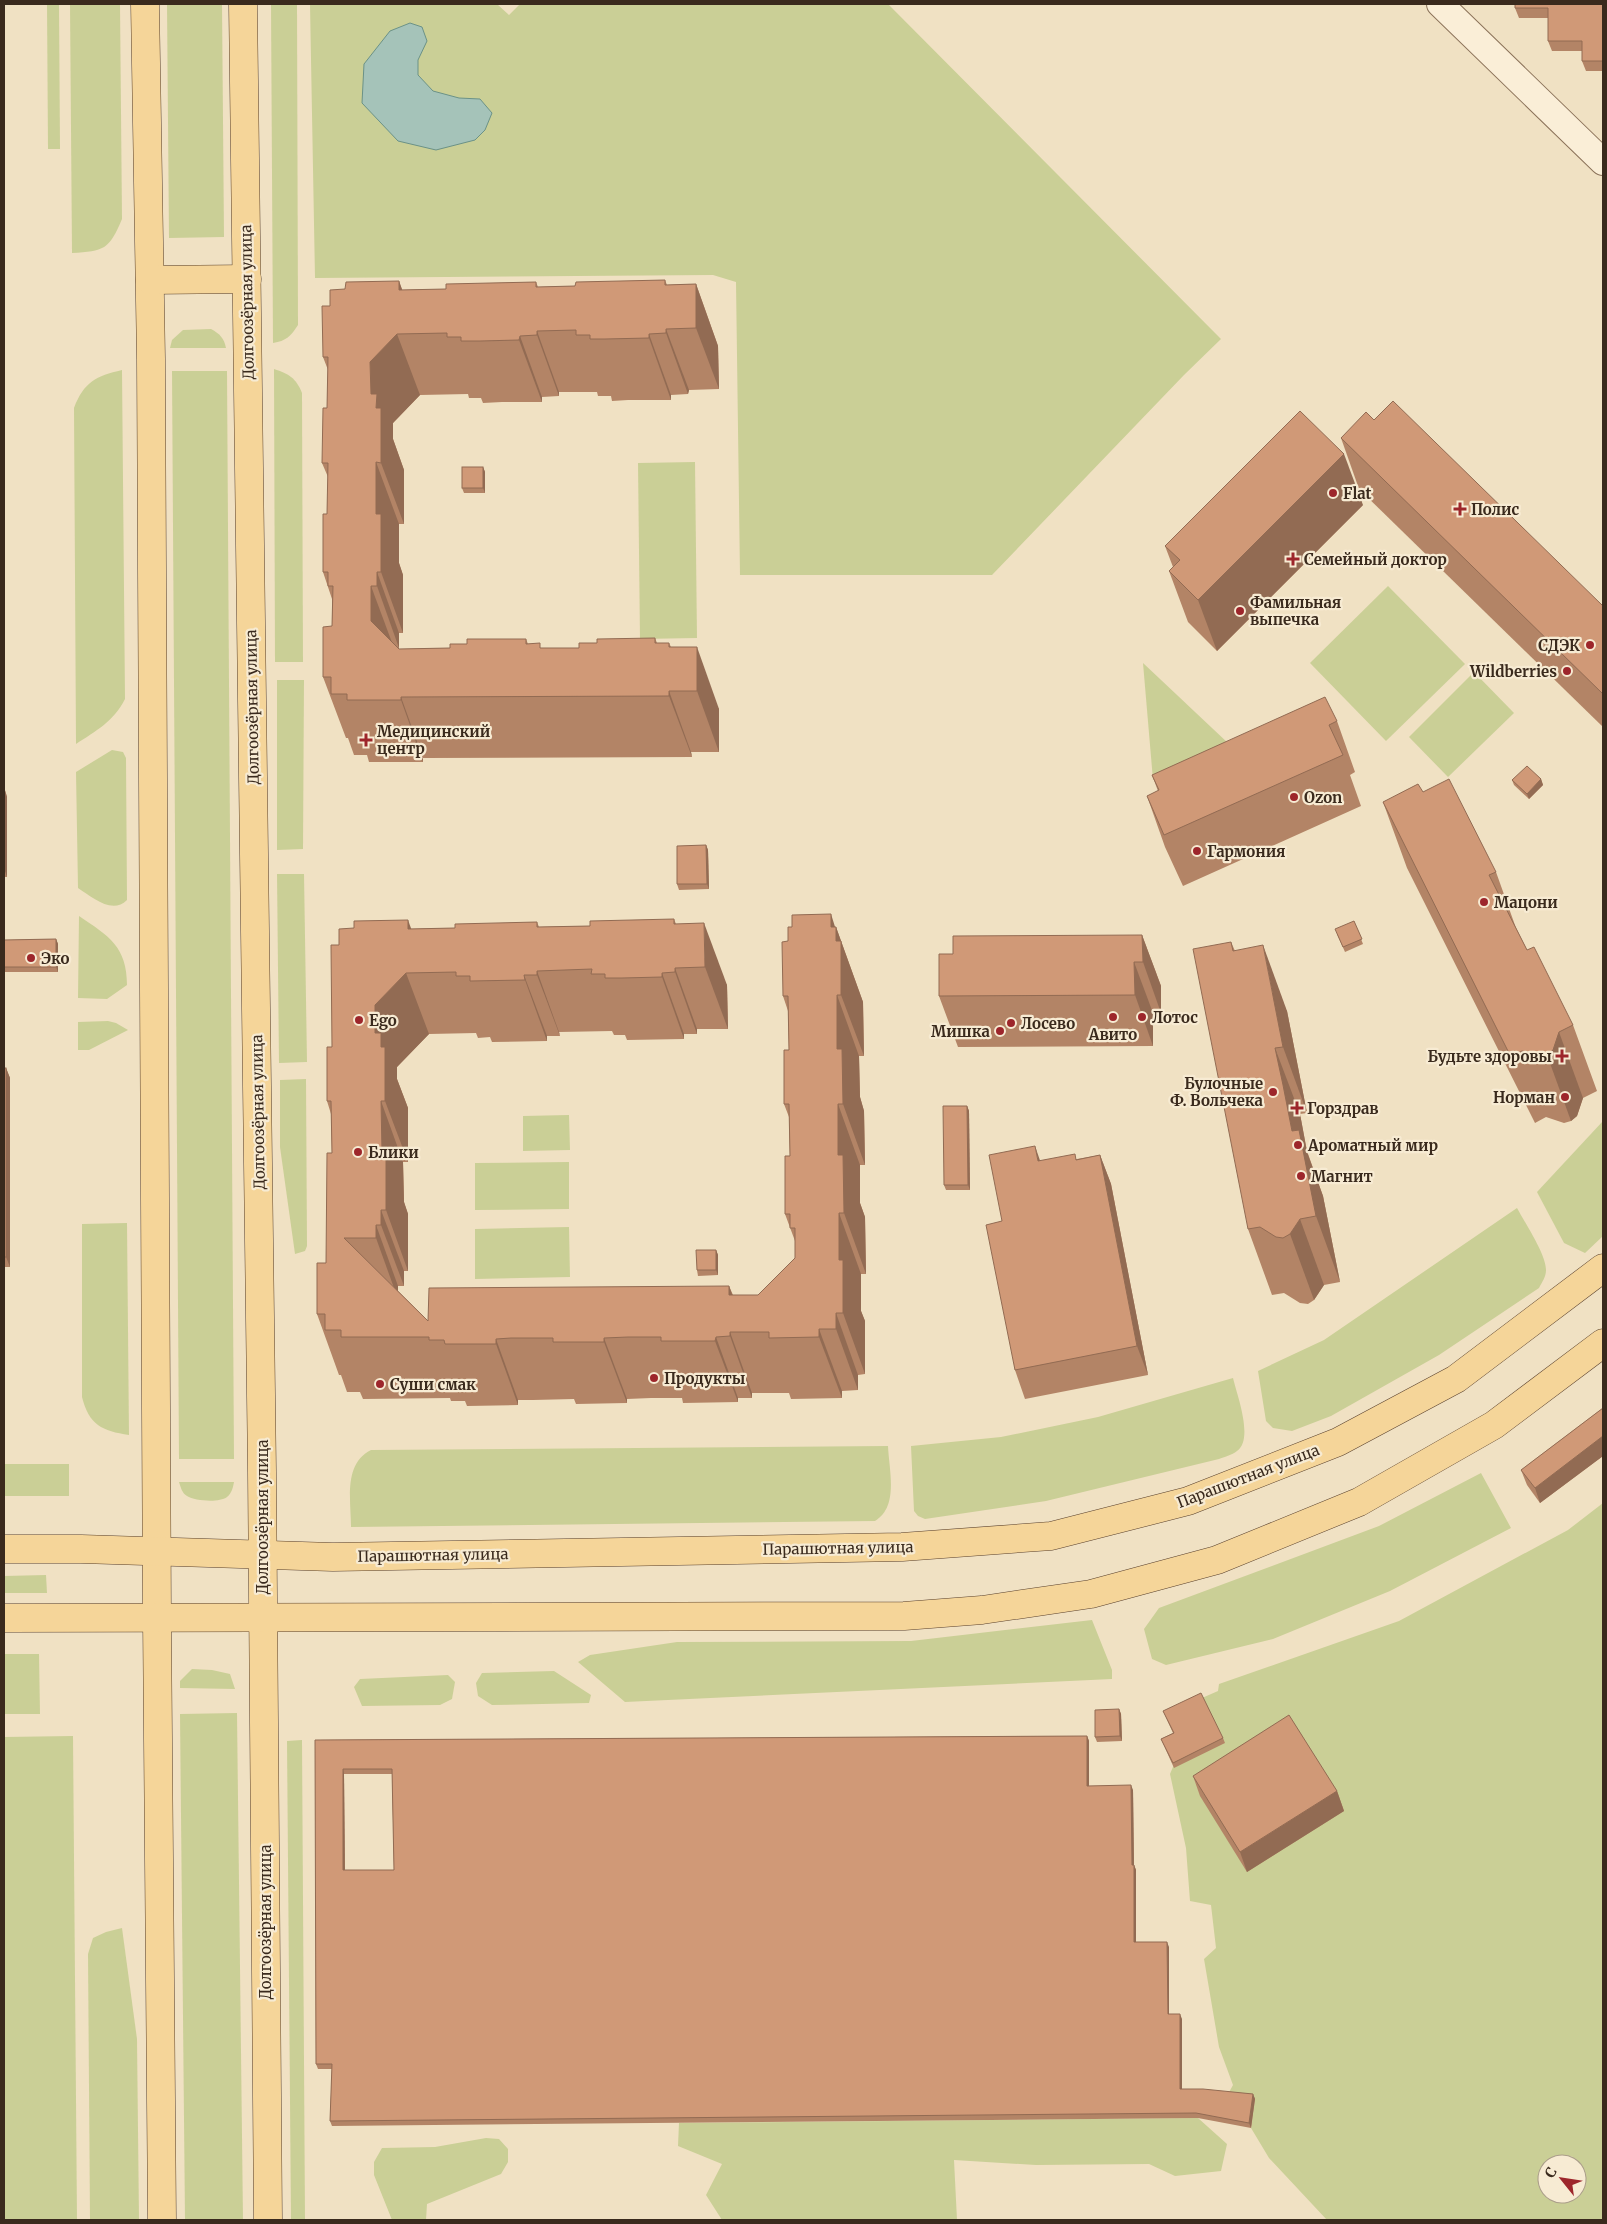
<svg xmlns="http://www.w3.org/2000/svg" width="1607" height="2224" viewBox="0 0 1607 2224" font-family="Merriweather,serif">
  <rect width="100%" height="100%" fill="#f0e1c3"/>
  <g fill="#cacf96" fill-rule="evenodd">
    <polygon points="47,4 59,4 60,149 48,149"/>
    <path d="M70,4h50l2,215c-13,31 -18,32 -50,34z"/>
    <polygon points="167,4 222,4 224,237 169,238"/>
    <path d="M271,4h26l1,321c-7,11 -12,16 -25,18z"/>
    <polygon points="310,4 497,4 509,15 520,4 888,4 1221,339 1184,375 992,575 740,575 736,282 713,275 315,278"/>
    <path d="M211,329c9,5 13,9 15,19h-56l2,-8 11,-10z"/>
    <path d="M274,369c15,5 22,9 28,24l1,269h-28z"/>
    <path d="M122,370l3,329c-11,22 -29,32 -49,45l-2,-336c10,-26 22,-32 48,-38z"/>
    <polygon points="172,371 227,371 234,1459 179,1459"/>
    <polygon points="695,462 697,638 640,639 638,463"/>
    <polygon points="1388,586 1465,664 1386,741 1310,663"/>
    <polygon points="1143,663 1229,744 1153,780"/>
    <polygon points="1474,672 1514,713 1448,777 1409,737"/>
    <polygon points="277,680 304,680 303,849 277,850"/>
    <path d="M112,750l11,2 3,6 1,142c-15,15 -35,-3 -49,-12l-2,-116z"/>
    <polygon points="304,874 307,1062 279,1063 277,874"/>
    <path d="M79,916c30,20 48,31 48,69l-20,14 -29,-1z"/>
    <polygon points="108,1021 116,1023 128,1030 89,1050 78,1050 78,1022"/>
    <polygon points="306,1079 307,1246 305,1251 295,1254 280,1147 280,1080"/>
    <polygon points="569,1115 570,1150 523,1151 523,1116"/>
    <polygon points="1603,1121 1603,1236 1585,1253 1564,1243 1537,1192"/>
    <polygon points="569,1162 569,1209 475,1210 475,1163"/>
    <path d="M1517,1208c8,15 29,46 29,62 0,7 -4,12 -7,18l-100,67 -108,61 -39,15 -19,-3 -7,-7 -8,-50 66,-31z"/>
    <path d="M127,1223l2,212c-27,-4 -40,-10 -47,-38v-173z"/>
    <polygon points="569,1227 570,1277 475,1279 475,1229"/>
    <path d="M1233,1378c4,17 21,61 4,73 -5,4 -13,6 -18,8l-173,42 -121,18 -7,-3 -4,-5 -3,-65 90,-9 97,-20z"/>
    <path d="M888,1446c1,24 11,61 -13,75l-524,6c0,-26 -8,-63 20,-77z"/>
    <rect x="4" y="1464" width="65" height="32"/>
    <polygon points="1481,1473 1511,1528 1390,1591 1273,1639 1166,1665 1152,1659 1144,1629 1159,1608 1379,1526"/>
    <path d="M179,1482h55c-1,5 -2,11 -7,15 -8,6 -32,4 -40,-1 -5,-3 -6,-8 -8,-14z"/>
    <path d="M1603,1503v717h-276l-58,-62 -18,-30 4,-29 -28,-3 6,-11 -14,-38 -15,-88 12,-11 -5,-43 -21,-4 -4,-53 -16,-74 32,-76 16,-7 1,-7 180,-63 169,-91zM1547,2164h30v30h-30z"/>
    <polygon points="46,1575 47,1593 4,1593 4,1576"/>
    <polygon points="1092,1620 1112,1670 1112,1679 625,1702 578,1662 590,1655 677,1642 911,1641"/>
    <polygon points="4,1654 39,1654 40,1714 4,1714"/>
    <polygon points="192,1669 212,1670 230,1674 235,1689 180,1688 180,1681"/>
    <polygon points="554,1671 591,1695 589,1703 492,1705 478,1696 476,1683 482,1673"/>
    <polygon points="448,1675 455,1682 452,1699 440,1705 362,1706 354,1687 360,1679"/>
    <polygon points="237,1713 243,2220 185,2220 180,1714"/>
    <polygon points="73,1736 77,2220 4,2220 4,1737"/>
    <polygon points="302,1740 305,2220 291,2220 287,1741"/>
    <polygon points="122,1928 137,2039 139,2220 90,2220 88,1954 93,1938 106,1932"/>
    <polygon points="1198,2118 1227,2144 1221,2171 1175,2176 1149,2164 1036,2165 954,2160 957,2220 722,2220 706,2195 722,2164 678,2146 679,2123"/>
    <polygon points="486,2138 499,2139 508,2149 508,2162 501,2174 427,2204 426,2220 392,2220 374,2175 374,2162 382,2148 435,2147"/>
  </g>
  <polygon fill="#a5c3b9" stroke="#6b9287" points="410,23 422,27 427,41 418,60 418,75 433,91 459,98 480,99 492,113 485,130 475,140 436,150 398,141 362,103 364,64 390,31"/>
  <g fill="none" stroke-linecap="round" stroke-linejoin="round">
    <defs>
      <polyline id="minor" points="1440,4 1603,162"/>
      <g id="major">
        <polyline points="145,4 151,359 157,1618 162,2220"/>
        <polyline points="243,4 262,1472 268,2220"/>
        <polyline points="150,280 247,279"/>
        <polyline points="4,1549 81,1549 333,1557 902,1547 1051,1536 1188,1501 1338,1442 1456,1379 1603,1268"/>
        <polyline points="4,1618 904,1616 982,1610 1091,1594 1217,1560 1359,1502 1494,1425 1603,1343"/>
      </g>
    </defs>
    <use href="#minor" stroke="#8b7259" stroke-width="28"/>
    <use href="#major" stroke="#59402d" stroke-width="29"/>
    <use href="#minor" stroke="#faeed7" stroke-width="26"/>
    <use href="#major" stroke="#f5d599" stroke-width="28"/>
  </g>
  <g fill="#b38466" fill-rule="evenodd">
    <polygon points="1603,4 1603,71 1586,71 1582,61 1582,51 1552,51 1548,41 1548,18 1519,18 1515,8"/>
    <polygon points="665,280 667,285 696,284 718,346 719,389 689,390 688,394 671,395 671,400 628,400 612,401 611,396 598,396 597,392 559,392 559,396 542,397 542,402 502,402 483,403 481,398 469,398 468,394 420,395 393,423 393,439 404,470 404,524 399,524 399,563 403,575 403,633 399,633 399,648 398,648 399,649 450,648 467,644 526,639 528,644 541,648 579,648 597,643 655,638 657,643 669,643 671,647 719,709 719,752 691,752 692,757 423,758 423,762 369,762 367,755 354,755 348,738 346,738 323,677 332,626 332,599 323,572 327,514 328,477 322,463 327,408 328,370 323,357 330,306 345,289 399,281 402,290 446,289 536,282 538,287 575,286"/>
    <polygon points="1374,420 1603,606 1603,727 1359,489 1341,438"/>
    <polygon points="483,467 485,472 485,493 464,493 462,488"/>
    <polygon points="1363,505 1217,651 1188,622 1169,571 1173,567 1165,546"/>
    <polygon points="1337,721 1355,772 1350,775 1361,806 1183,886 1165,847 1147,796 1158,791 1152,775"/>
    <polygon points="1541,779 1543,785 1529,799 1514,785 1512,780"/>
    <polygon points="4,787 7,797 7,877 4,877"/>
    <polygon points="1423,792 1496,872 1516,928 1527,950 1573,1025 1597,1091 1583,1098 1577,1116 1571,1121 1564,1123 1546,1117 1535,1123 1407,868 1383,802"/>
    <polygon points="706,845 708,850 709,889 679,890 677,884"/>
    <polygon points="674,919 676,924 727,985 728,1029 697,1029 697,1034 684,1034 684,1039 627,1040 625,1035 614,1035 612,1031 559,1032 560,1036 547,1036 547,1041 492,1042 490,1037 478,1038 476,1033 429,1034 397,1067 397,1079 408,1108 408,1162 403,1162 404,1202 408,1214 408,1271 404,1271 404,1286 398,1286 398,1291 428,1321 729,1286 733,1295 758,1295 795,1258 795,1241 785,1214 790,1156 789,1117 784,1104 789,1050 788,1011 783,996 788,941 836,927 863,1002 864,1056 859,1056 860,1097 864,1111 865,1165 860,1165 860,1203 865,1217 866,1274 861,1274 861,1311 865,1321 865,1374 858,1375 858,1390 842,1391 842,1398 791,1399 789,1393 752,1393 752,1398 738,1398 738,1402 683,1403 682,1398 651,1398 627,1399 627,1403 576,1404 574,1399 533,1400 518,1400 518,1405 467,1406 465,1401 451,1401 450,1398 363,1399 360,1392 347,1392 341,1375 339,1375 317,1314 326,1263 332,1153 331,1114 327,1101 332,1047 339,945 411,929 455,928 537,922 539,927 590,926"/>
    <polygon points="1354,921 1363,944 1345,952 1337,934"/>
    <polygon points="1142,935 1161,986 1161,1013 1153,1013 1153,1046 958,1047 939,996 953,954"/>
    <polygon points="56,939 58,944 58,972 4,972 4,940"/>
    <polygon points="1231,942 1235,951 1287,1011 1307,1113 1300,1114 1307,1151 1323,1196 1340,1282 1324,1285 1314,1300 1308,1304 1300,1303 1284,1293 1272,1295 1248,1229"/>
    <polygon points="4,1068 6,1068 10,1078 10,1267 4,1267"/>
    <polygon points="967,1106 969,1111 970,1190 946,1190 944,1185"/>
    <polygon points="1100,1155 1111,1184 1148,1375 1025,1399 1015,1370 1002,1221 1040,1161 1077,1159"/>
    <polygon points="716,1250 718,1255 718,1275 698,1276 697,1270"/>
    <polygon points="1603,1408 1603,1456 1540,1503 1527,1485 1521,1470"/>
    <polygon points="1119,1709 1121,1714 1122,1741 1097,1742 1095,1737"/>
    <polygon points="1163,1711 1223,1738 1225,1743 1174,1768 1161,1739 1173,1733"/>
    <path d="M1087,1736l2,5v45l44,4 1,75 2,5v72l33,5v67l13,5v70l71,5 2,5 -4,29 -53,-10 -866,8 -2,-5 2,-52h-14l-2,-5 -1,-324zM344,1774h48l2,96h-49z"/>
    <polygon points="1193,1776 1337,1791 1344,1811 1247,1872 1200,1796"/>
  </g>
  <g fill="#926b53">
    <polygon points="399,281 418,333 399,290"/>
    <polygon points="696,284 718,346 719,389 696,328"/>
    <polygon points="666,329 689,390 688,394 666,333"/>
    <polygon points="537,331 559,392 559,396 537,335"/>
    <polygon points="397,334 420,395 393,423 393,439 404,470 404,524 381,463 371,394 370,362"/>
    <polygon points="649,334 671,395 671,400 649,338"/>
    <polygon points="520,336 542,397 542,402 519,340"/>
    <polygon points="1344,454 1363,505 1217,651 1198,600"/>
    <polygon points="376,462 399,524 399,563 403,575 403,633 381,572 376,514"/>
    <polygon points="483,467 485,472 485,493 483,488"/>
    <polygon points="377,572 399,633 399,648 377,586"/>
    <polygon points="371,586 394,648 371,621"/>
    <polygon points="697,647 719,709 719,752 697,691"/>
    <polygon points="669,691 691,752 692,757 669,696"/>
    <polygon points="401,697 423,758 423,762 401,700"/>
    <polygon points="1541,779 1543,785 1529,799 1527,794"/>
    <polygon points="4,787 7,797 7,877 4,868"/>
    <polygon points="706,845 708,850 709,889 707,884"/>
    <polygon points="831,914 836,930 836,927 863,1002 864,1056 841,995 831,927"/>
    <polygon points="408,920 427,972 408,929"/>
    <polygon points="704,923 727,985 728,1029 705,967"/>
    <polygon points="1142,935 1161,986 1161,1013 1143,962"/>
    <polygon points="56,939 58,944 58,972 56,967"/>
    <polygon points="1263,945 1287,1011 1307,1113 1283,1047"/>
    <polygon points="1134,962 1153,1013 1153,1046 1135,995"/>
    <polygon points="675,968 697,1029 697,1034 675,972"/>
    <polygon points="537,971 559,1032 560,1036 537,975"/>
    <polygon points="406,973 429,1034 397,1067 397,1079 408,1108 408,1162 385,1101 375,1033 375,1005"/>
    <polygon points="662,973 684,1034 684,1039 662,977"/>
    <polygon points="524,975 547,1036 547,1041 525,980"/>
    <polygon points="837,995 859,1056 860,1097 864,1111 865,1165 843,1104 837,1049"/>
    <polygon points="1559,1032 1583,1098 1577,1116 1571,1121 1547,1055"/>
    <polygon points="1275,1048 1300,1114 1307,1152 1323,1196 1340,1282 1316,1216 1292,1131"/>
    <polygon points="6,1068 10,1078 10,1267 6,1257"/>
    <polygon points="381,1101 403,1162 404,1202 408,1214 408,1271 386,1210 382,1152"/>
    <polygon points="838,1104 860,1165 860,1203 865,1217 866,1274 844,1213 838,1155"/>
    <polygon points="967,1106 969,1111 970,1190 968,1185"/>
    <polygon points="1035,1146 1045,1175 1038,1161"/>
    <polygon points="1100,1155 1111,1184 1148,1375 1137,1346"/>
    <polygon points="381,1210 404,1271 404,1286 381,1225"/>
    <polygon points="839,1213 861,1274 861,1311 865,1321 865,1374 843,1313 839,1260"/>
    <polygon points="1300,1219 1324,1285 1314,1300 1290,1234"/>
    <polygon points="376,1225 398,1286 398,1299 376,1238"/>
    <polygon points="716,1250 718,1255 718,1275 716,1270"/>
    <polygon points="729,1286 746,1332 729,1295"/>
    <polygon points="836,1313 858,1375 858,1390 836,1329"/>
    <polygon points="819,1329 842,1391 842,1398 819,1337"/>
    <polygon points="730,1332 752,1393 752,1398 730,1336"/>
    <polygon points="716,1337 738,1398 738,1402 715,1341"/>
    <polygon points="604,1338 627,1399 627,1403 604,1342"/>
    <polygon points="496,1339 518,1400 518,1405 496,1344"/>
    <polygon points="1603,1436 1603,1456 1540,1503 1535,1488"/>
    <polygon points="1119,1709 1121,1714 1122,1741 1120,1736"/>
    <polygon points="1087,1736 1089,1741 1089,1791 1087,1786"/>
    <polygon points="343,1769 344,1774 345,1875 343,1870"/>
    <polygon points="1131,1785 1133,1790 1134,1870 1132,1865"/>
    <polygon points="1337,1791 1344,1811 1247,1872 1240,1852"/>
    <polygon points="1134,1865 1136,1870 1136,1947 1134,1942"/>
    <polygon points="1167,1942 1169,1947 1169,2019 1168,2014"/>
    <polygon points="1180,2014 1182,2019 1182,2094 1180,2089"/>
    <polygon points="1253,2094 1255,2099 1251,2128 1249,2123"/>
  </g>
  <g fill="#d09977" stroke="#926b53" fill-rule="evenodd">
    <polygon points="1515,4 1603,4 1603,61 1582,61 1582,41 1548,41 1548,8 1515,8"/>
    <polygon points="665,280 665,285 696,284 696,328 666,329 666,333 649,334 649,338 605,339 590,339 590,335 576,335 576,330 537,331 537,335 520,336 519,340 480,341 461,341 461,337 447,337 447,333 397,334 370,362 371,394 377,394 376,408 381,408 381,463 376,462 376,514 381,514 381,572 377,572 377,586 371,586 371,621 399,649 450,648 450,644 467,644 467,639 526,639 526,644 540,643 540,648 579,648 579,643 597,643 597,639 655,638 655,643 669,643 669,647 697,647 697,691 669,691 669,696 401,697 401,700 347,700 347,694 331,694 331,677 323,677 323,627 332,626 333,586 328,586 328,572 323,572 323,514 327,514 328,463 322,463 323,408 327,408 328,357 323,357 322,306 330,306 330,290 345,289 346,282 399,281 399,290 446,289 446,284 536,282 536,287 575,286 576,282"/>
    <polygon points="1393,401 1603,606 1603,694 1341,438 1366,412 1374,420"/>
    <polygon points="1300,411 1344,454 1198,600 1169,571 1180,560 1165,546"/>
    <rect x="462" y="467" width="21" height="21"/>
    <polygon points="1325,697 1337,721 1329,725 1343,755 1164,835 1147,796 1159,790 1152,775"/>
    <polygon points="1527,766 1541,779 1527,794 1512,780"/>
    <polygon points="1449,779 1496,872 1489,875 1527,950 1534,947 1573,1025 1559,1032 1553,1050 1547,1055 1540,1057 1522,1051 1511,1057 1383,802 1418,784 1423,792"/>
    <polygon points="706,845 707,884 677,884 677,846"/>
    <polygon points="831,914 831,927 836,927 836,941 841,941 841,995 837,995 837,1049 842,1049 843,1104 838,1104 838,1155 843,1155 844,1213 839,1213 839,1260 843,1260 843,1313 836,1313 836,1329 819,1329 819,1337 769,1338 769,1332 730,1332 730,1336 716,1337 715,1341 661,1341 661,1337 628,1337 604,1338 604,1342 553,1342 553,1338 511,1338 496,1339 496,1344 445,1344 444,1340 429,1340 429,1337 341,1337 341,1330 325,1330 325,1314 317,1314 317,1263 326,1263 327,1153 332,1153 331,1101 327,1101 327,1047 332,1047 331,945 339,945 339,929 354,928 354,921 408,920 408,929 455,928 455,924 537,922 537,927 590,926 590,921 674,919 674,924 704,923 705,967 675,968 675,972 662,973 662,977 622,978 605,978 605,974 591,974 592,969 537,971 537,975 524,975 525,980 470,981 470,976 456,976 456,972 406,973 375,1005 375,1033 381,1033 381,1047 385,1047 385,1101 381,1101 382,1152 386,1152 386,1210 381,1210 381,1225 376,1225 376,1238 344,1238 428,1321 429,1288 729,1286 729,1295 758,1295 795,1258 795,1228 790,1228 790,1214 785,1214 785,1156 790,1156 789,1104 784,1104 784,1050 789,1050 788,996 783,996 782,942 788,941 788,927 792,927 792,915"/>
    <polygon points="1354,921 1362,939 1343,947 1335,929"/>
    <polygon points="1142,935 1143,962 1134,962 1135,995 939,996 939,954 953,954 953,936"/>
    <polygon points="56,939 56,967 4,967 4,940"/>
    <polygon points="1231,942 1233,951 1263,945 1283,1047 1275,1048 1283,1085 1292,1131 1299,1130 1316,1216 1300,1219 1290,1234 1283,1238 1276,1237 1260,1227 1248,1229 1193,949"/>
    <rect x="4" y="1068" width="2" height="189"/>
    <polygon points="943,1106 967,1106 968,1185 944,1185"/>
    <polygon points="1035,1146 1038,1161 1075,1154 1076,1160 1100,1155 1137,1346 1015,1370 986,1225 1002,1221 989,1155"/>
    <polygon points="696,1250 716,1250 716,1270 697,1270"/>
    <polygon points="1603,1408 1603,1436 1535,1488 1521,1470"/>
    <polygon points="1201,1693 1223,1738 1173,1763 1161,1739 1174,1733 1163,1711"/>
    <polygon points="1119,1709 1120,1736 1095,1737 1095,1710"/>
    <polygon points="1289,1715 1337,1791 1240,1852 1193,1776"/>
    <path d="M1087,1736v50l44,-1 1,80h2v77h33l1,72h12v75h23l50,5 -4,29 -53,-10 -866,8 2,-57h-16l-1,-324zM343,1769h49l2,101h-51z"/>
  </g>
  <g fill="#9d262b" stroke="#f7ebd3" stroke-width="2">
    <circle cx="1333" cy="493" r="5"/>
    <path d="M1457.5 501.5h5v5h5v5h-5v5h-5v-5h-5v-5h5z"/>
    <path d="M1290.5 551.5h5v5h5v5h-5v5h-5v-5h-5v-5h5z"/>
    <circle cx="1240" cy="611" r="5"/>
    <circle cx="1590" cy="645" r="5"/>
    <circle cx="1567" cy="671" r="5"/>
    <path d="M363.5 732.5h5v5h5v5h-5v5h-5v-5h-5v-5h5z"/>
    <circle cx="1294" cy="797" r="5"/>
    <circle cx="1197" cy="851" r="5"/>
    <circle cx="1484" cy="902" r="5"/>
    <circle cx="31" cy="958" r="5"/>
    <circle cx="1113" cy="1017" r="5"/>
    <circle cx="1142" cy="1017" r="5"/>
    <circle cx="359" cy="1020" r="5"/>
    <circle cx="1011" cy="1023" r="5"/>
    <circle cx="1000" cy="1031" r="5"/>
    <path d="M1559.5 1048.5h5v5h5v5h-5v5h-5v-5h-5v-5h5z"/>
    <circle cx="1273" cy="1092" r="5"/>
    <circle cx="1565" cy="1097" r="5"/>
    <path d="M1294.5 1100.5h5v5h5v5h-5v5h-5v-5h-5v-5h5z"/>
    <circle cx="1298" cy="1145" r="5"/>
    <circle cx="358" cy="1152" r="5"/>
    <circle cx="1301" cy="1176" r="5"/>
    <circle cx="654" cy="1378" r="5"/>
    <circle cx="380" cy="1384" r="5"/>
  </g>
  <g text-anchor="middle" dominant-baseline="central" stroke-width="4.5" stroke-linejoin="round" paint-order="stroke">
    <g font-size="15" fill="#3a2a1d" stroke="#f7ebd3">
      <text transform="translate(247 302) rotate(-91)">Долгоозёрная улица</text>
      <text transform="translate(252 707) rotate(-91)">Долгоозёрная улица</text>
      <text transform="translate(258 1112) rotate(-91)">Долгоозёрная улица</text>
      <text transform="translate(1248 1476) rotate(-21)">Парашютная улица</text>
      <text transform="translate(262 1517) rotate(-90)">Долгоозёрная улица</text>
      <text transform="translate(838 1548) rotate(-1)">Парашютная улица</text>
      <text transform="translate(433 1555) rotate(-1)">Парашютная улица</text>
      <text transform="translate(265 1922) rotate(-90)">Долгоозёрная улица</text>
    </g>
    <g font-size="15" font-weight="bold" fill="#3a2a1d" stroke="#f7ebd3" text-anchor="start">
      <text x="1343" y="493">Flat</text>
      <text x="1471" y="509">Полис</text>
      <text x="1304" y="559">Семейный доктор</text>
      <text x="1250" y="602">Фамильная<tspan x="1250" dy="17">выпечка</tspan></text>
      <text x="1580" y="645" text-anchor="end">СДЭК</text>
      <text x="1557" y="671" text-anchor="end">Wildberries</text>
      <text x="377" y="731">Медицинский<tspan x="377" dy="17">центр</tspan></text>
      <text x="1304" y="797">Ozon</text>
      <text x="1207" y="851">Гармония</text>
      <text x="1494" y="902">Мацони</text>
      <text x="41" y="958">Эко</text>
      <text x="1152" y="1017">Лотос</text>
      <text x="369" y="1020">Ego</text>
      <text x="1021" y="1023">Лосево</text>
      <text x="990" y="1031" text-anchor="end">Мишка</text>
      <text x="1113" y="1034" text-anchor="middle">Авито</text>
      <text x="1552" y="1056" text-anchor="end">Будьте здоровы</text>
      <text x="1263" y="1083" text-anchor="end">Булочные<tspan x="1263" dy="17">Ф. Вольчека</tspan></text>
      <text x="1555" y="1097" text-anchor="end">Норман</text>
      <text x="1307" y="1108">Горздрав</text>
      <text x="1308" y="1145">Ароматный мир</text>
      <text x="368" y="1152">Блики</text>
      <text x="1311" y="1176">Магнит</text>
      <text x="664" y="1378">Продукты</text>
      <text x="390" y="1384">Суши смак</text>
    </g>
  </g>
  <rect width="1607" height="2224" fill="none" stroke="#3a2a1d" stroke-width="10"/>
  <g transform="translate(1562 2179) rotate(300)"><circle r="24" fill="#f7ebd3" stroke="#ab9e8a"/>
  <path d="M0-4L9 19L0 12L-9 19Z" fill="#9d262b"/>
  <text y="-8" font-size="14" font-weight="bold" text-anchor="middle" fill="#3a2a1d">С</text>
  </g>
</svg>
